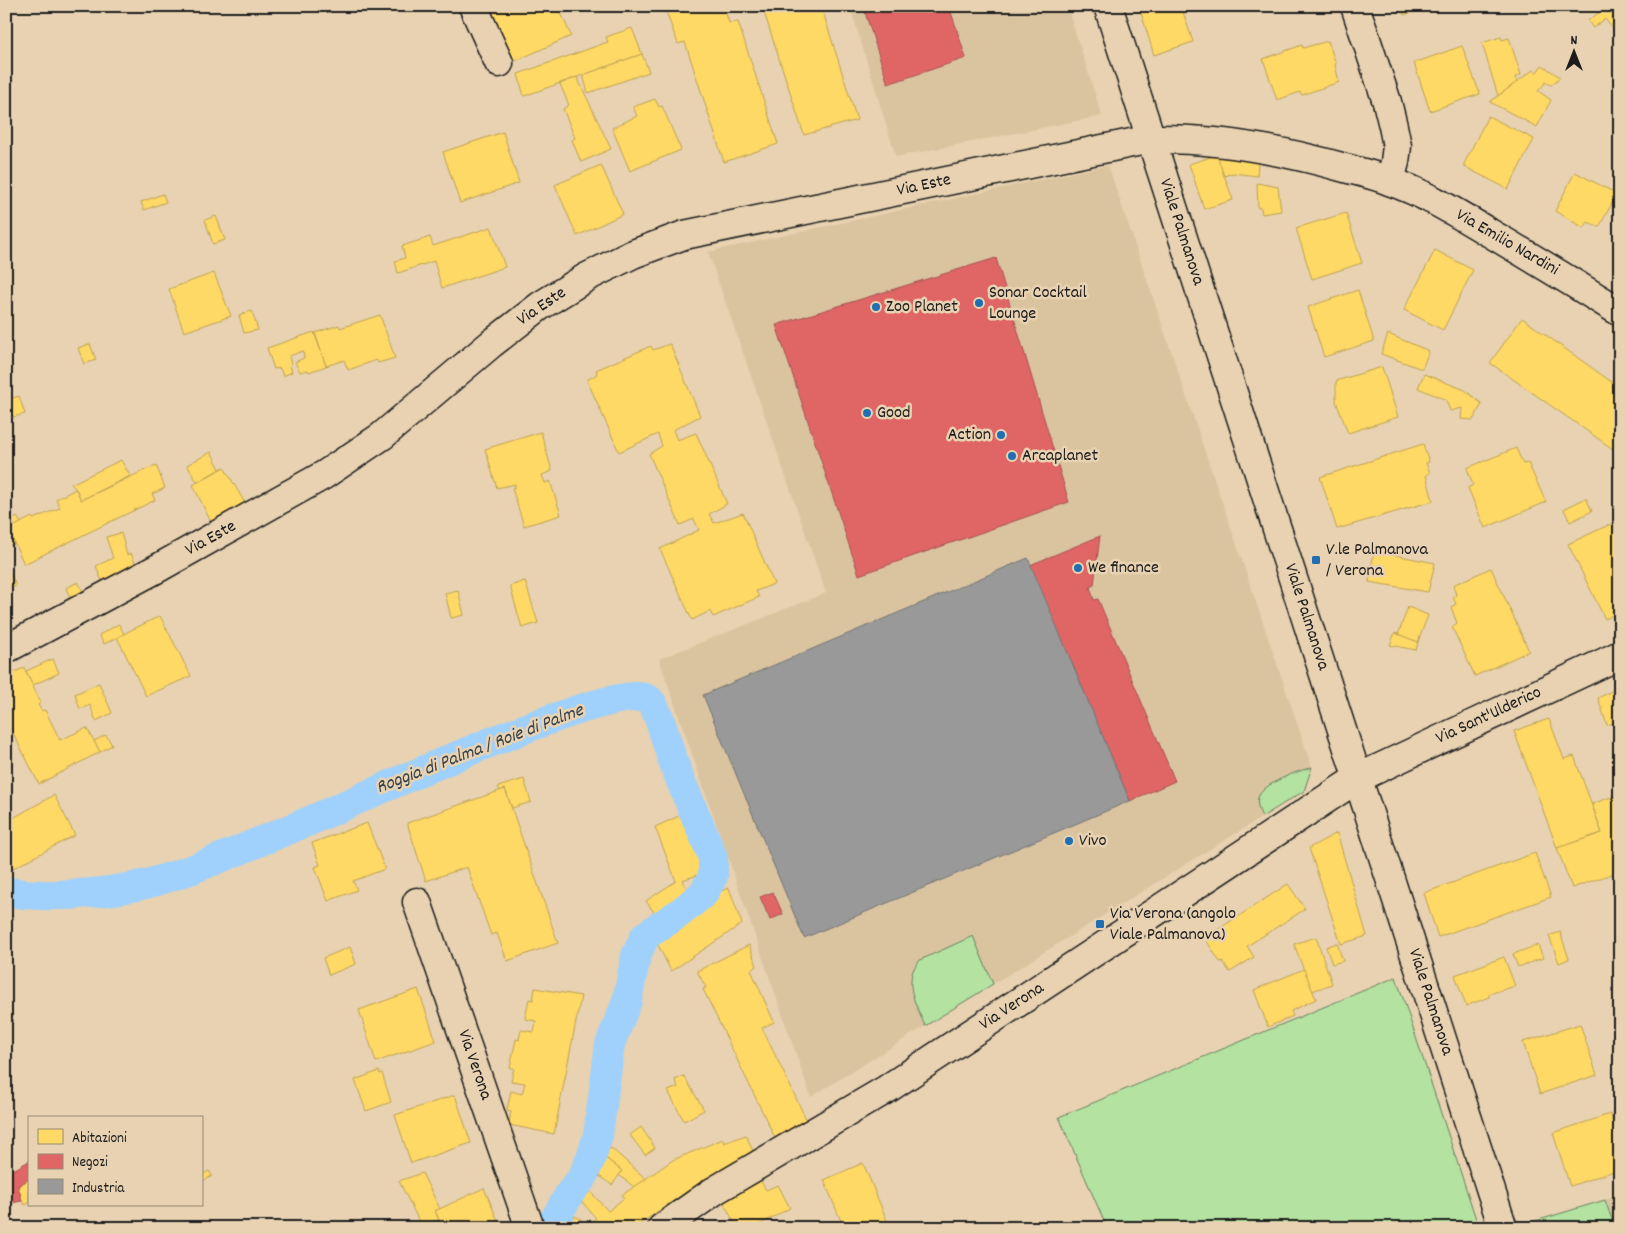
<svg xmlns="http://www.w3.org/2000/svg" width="1626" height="1234" viewBox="0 0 1626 1234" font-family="Dekko,sans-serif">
  <rect width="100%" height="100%" fill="#e8d2b1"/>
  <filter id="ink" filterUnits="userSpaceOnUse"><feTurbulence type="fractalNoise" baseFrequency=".02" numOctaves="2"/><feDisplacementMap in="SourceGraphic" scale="10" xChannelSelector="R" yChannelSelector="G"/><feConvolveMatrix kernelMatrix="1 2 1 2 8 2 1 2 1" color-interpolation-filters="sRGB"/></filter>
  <g filter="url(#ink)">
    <g fill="#dac4a0">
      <polygon points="850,6 1067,6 1102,116 896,157"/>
      <polygon points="1108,165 1312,767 1304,791 811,1097 659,659 826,593 708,252"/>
      <polygon points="1620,1195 1620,1228 1615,1228 1605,1200"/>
    </g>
    <g fill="#b3e2a1" stroke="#687f5e">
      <path d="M1312,767l-8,24 -42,26c-2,-5 -6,-13 -4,-19 4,-15 41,-27 54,-31z"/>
      <path d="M973,936l20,48 -68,42c-9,-21 -24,-46 -5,-66z"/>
      <polygon points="1396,977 1479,1228 1107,1228 1059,1117"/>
      <polygon points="1605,1200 1615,1228 1519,1228 1519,1226"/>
    </g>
    <g fill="#ffd966" stroke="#bba050">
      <polygon points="506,6 558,6 571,36 513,62 491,13"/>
      <polygon points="664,6 724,6 729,23 738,22 778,144 724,162 685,42 678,44"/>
      <polygon points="762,6 821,6 857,120 804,135"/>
      <polygon points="1139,6 1181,6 1193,42 1154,55"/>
      <polygon points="1401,6 1430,6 1404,15"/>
      <polygon points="1602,6 1606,6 1612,14 1620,7 1620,28 1616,32 1605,19 1593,28 1588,21 1601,11 1599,9"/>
      <polygon points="632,28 642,54 524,96 518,74 608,42 606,37"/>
      <polygon points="1501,37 1502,40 1509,38 1521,75 1515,77 1517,82 1498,96 1482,43"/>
      <polygon points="1328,41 1336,64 1335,65 1339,82 1302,95 1300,92 1277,100 1263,59 1302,45 1303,48"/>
      <polygon points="1462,46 1480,94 1430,111 1414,63"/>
      <polygon points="642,54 649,72 588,93 583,75"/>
      <polygon points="1542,65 1560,77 1551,85 1546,82 1538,91 1551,100 1537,127 1490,102 1533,70 1537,72"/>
      <polygon points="577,77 611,149 581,162 572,140 575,138 563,109 569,105 560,84"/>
      <polygon points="655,99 659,107 662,106 681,150 630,171 612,128 637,116 633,107"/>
      <polygon points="1488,116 1534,139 1508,189 1463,166"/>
      <polygon points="503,132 519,183 460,203 443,152"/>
      <polygon points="1217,155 1233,200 1204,209 1189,164"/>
      <polygon points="1217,155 1258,162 1257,176 1233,173 1224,176"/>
      <polygon points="601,165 623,214 577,236 555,185"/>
      <polygon points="1575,172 1617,194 1599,227 1588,222 1584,228 1555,211"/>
      <polygon points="1257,183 1278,187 1281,211 1262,214 1261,208 1258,208"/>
      <polygon points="163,194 166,202 144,210 141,202"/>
      <polygon points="1346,213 1362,263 1312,279 1296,228"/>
      <polygon points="216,216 225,240 213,244 205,220"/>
      <polygon points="491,227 505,267 442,288 434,261 398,273 395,261 405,258 402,246 430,237 433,246"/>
      <polygon points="1435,250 1473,270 1443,330 1404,310"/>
      <polygon points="214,273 231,316 184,332 169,289"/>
      <polygon points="1358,290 1374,341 1324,357 1308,307"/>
      <polygon points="252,311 258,330 244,333 239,315"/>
      <polygon points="380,315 395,358 378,363 377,360 348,370 344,360 326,366 315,333 339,325 340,328"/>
      <polygon points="1522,318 1620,388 1620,454 1490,363"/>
      <polygon points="314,332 326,366 309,372 308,370 300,372 295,362 304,358 303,351 289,356 291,364 290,366 292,372 283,376 280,368 274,369 267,348"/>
      <polygon points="1388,334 1429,351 1422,369 1381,354"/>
      <polygon points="90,344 96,360 84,364 78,348"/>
      <polygon points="670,344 700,416 673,430 677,440 696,433 727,504 709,514 714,523 743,513 774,584 756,591 759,597 713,617 710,611 692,620 660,549 699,530 694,519 680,525 649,454 662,446 658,434 619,452 587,380 597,374 596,370 651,346 653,350"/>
      <polygon points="1382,367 1398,417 1348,433 1336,401 1336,381"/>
      <polygon points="1424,374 1465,390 1482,404 1473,420 1461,419 1462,408 1450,411 1446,400 1418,388"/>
      <polygon points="19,396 25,414 13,417 7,400"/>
      <polygon points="541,432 552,471 542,475 545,483 550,481 561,515 524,526 512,488 515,487 515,484 497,488 485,449"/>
      <polygon points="1423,444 1429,462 1426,463 1430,473 1426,475 1433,501 1337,529 1320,477"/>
      <polygon points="1516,448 1523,464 1528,463 1546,502 1485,528 1468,488 1473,485 1467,468"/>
      <polygon points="211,452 220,469 197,482 187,465"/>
      <polygon points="121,460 130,476 81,500 76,489 71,484"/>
      <polygon points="156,465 165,488 152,494 155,500 24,564 8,529 32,517 33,519 60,508 56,499 76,489 81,500"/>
      <polygon points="224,467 248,508 213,526 193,485"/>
      <polygon points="1586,498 1592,511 1570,522 1564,509"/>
      <polygon points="17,517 21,523 8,529 14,544 6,547 6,519 8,522"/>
      <polygon points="1613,523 1620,539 1620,612 1605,619 1568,544"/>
      <polygon points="121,533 127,555 131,553 137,568 106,591 96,566 113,558 106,537"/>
      <polygon points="1374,551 1435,563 1428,592 1369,582"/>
      <polygon points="7,566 16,586 7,589 6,567"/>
      <polygon points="1491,568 1529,651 1475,676 1452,627 1457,623 1451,607 1456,604 1453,597 1456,595 1453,585"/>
      <polygon points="525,581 538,623 522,628 510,586"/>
      <polygon points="78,582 87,599 73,604 66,588"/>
      <polygon points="458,590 464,615 451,618 445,593"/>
      <polygon points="1408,607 1428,615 1418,642 1398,635"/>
      <polygon points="160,616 191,676 146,696 117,637"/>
      <polygon points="119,624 124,634 104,644 99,635"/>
      <polygon points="1395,633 1418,642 1416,650 1390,645"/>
      <polygon points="53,659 59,673 33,685 26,671"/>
      <polygon points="24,668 41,703 38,705 42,711 45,710 60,740 87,728 100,752 39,784 6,719 6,676"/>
      <polygon points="99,683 112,713 96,721 90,705 80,709 75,694"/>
      <polygon points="1620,687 1620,723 1619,721 1607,725 1598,698"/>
      <polygon points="1549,719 1564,759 1574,756 1602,833 1557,848 1514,731"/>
      <polygon points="106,735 112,745 100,752 94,741"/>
      <polygon points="524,779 531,802 512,808 505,789 500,791 498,787"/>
      <polygon points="505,789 558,943 507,961 497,933 491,935 467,867 426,881 407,823"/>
      <polygon points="1620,794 1620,871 1572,888 1557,848 1602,833 1592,804"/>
      <polygon points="54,795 75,835 6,872 6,822"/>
      <polygon points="688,812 705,853 707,872 682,880 692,900 661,922 646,901 676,881 655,827"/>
      <polygon points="367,823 385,869 353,881 357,890 328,901 315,867 320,865 312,843"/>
      <polygon points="1337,833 1367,936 1341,944 1309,848"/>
      <polygon points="1535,853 1551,897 1438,937 1424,893"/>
      <polygon points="1288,884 1305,909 1247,946 1254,957 1230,972 1222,961 1220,962 1205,938"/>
      <polygon points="729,888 742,924 671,971 654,937 713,894"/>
      <polygon points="1560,932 1569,959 1559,963 1549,936"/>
      <polygon points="1316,937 1332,984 1312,991 1294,944"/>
      <polygon points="1337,943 1343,961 1332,964 1326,947"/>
      <polygon points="749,945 757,966 751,970 774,1022 762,1028 809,1125 778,1144 703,989 706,988 697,971"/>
      <polygon points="1538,945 1543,958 1518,967 1513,954"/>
      <polygon points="350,947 356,964 329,975 323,958"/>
      <polygon points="1504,957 1515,986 1489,994 1489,997 1466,1006 1455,975"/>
      <polygon points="1304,969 1316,999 1291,1011 1293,1016 1268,1027 1254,990"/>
      <polygon points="535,988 581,996 554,1134 509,1125 511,1111 507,1110 511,1091 522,1094 525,1083 511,1081 514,1068 510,1068 516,1039 519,1040 521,1030 534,1032 536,1021 525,1019 529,999 533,1000"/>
      <polygon points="418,989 436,1041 376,1062 359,1010"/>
      <polygon points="1580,1024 1597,1075 1540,1094 1523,1042"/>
      <polygon points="379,1071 380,1074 382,1073 391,1102 366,1111 355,1080"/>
      <polygon points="684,1076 704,1110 684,1121 668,1091 678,1087 675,1080"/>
      <polygon points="455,1095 471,1143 411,1163 395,1115"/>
      <polygon points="1610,1114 1620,1146 1620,1169 1570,1186 1553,1133"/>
      <polygon points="641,1127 655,1148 645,1155 630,1135"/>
      <polygon points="746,1135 755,1156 736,1170 686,1192 634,1228 589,1228 588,1225 596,1218 577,1196 585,1186 608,1211 624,1198 622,1195 673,1160 723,1139 724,1143"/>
      <polygon points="611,1148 646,1179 634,1187 619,1175 622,1171 602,1155"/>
      <polygon points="602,1155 622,1171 612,1185 592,1171"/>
      <polygon points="863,1163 890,1228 844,1228 824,1180"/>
      <polygon points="209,1171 212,1176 201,1182 201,1175"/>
      <polygon points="422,1173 440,1209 435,1211 439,1220 421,1225 399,1181"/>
      <polygon points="29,1179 29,1203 25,1205 22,1201 18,1186"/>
      <polygon points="760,1180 766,1190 778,1185 790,1208 753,1228 737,1228 722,1199"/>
      <polygon points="484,1188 501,1228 443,1228 435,1211"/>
      <polygon points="569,1214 581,1219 577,1228 563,1227"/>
    </g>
    <g fill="#e06666" stroke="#a55050">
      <polygon points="863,6 949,6 966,58 888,84"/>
      <polygon points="996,258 1069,502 859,575 776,325"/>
      <polygon points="1100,536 1094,585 1090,587 1094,600 1098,599 1175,781 1130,801 1030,565"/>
      <polygon points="773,892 783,914 770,920 760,897"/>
      <polygon points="29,1161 29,1179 18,1186 22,1201 6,1204 6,1171 15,1169"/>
    </g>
    <polygon fill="#999" stroke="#747474" points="1028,558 1130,801 804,938 703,695"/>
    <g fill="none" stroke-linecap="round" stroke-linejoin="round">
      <path stroke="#9fd1fc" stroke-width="30" d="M6,891c37,9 103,2 140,-7 31,-8 60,-20 89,-32 26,-11 53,-22 79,-33 42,-18 307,-143 335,-119 10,9 17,42 22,55 12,35 29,69 42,103v18l-9,17 -23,19 -36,24 -9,20 -9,45 -17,43 -12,91 -7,23 -9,20 -12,15 -20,35"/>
      <defs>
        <g id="minor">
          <polyline points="473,6 499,63"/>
          <polyline points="1355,6 1387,102 1393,126 1397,146 1395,162 1390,181"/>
          <path d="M6,649l154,-82 164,-92 58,-39 109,-92 49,-38 47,-29 46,-23 51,-19 467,-96c66,-1 131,11 194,29 15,4 30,7 44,13 36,12 69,33 101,52 44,26 87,52 130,79"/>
          <polyline points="417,902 530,1228"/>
          <polyline points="662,1228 714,1191 887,1089 1358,778 1620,655"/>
        </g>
        <polyline id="primary" points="1108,6 1503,1228"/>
      </defs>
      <use href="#minor" stroke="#1c1c1c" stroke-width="31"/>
      <use href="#primary" stroke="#1c1c1c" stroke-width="31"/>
      <use href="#minor" stroke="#e8d2b1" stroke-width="28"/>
      <use href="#primary" stroke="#e8d2b1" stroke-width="28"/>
    </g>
  </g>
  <g fill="#1f6fb2" stroke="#e8d2b1" stroke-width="2">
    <circle cx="979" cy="303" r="5"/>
    <circle cx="876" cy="307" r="5"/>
    <circle cx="867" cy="413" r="5"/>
    <circle cx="1001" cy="435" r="5"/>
    <circle cx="1012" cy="456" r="5"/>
    <rect x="1311" y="555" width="10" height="10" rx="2.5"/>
    <circle cx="1078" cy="568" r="5"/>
    <circle cx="1069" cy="841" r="5"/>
    <rect x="1095" y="919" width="10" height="10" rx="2.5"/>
  </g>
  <g text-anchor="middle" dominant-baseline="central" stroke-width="5" stroke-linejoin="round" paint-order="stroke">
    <g font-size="18" fill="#1c1c1c" stroke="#e8d2b1">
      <text transform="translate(924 186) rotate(-12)">Via Este</text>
      <text transform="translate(1181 232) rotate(72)">Viale Palmanova</text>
      <text transform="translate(1507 243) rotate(30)">Via Emilio Nardini</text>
      <text transform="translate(542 307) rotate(-34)">Via Este</text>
      <text transform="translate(211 539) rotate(-29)">Via Este</text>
      <text transform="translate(1306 617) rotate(72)">Viale Palmanova</text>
      <text transform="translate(1489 716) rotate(-25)">Via Sant'Ulderico</text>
      <text transform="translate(1430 1002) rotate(72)">Viale Palmanova</text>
      <text transform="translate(1012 1007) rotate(-33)">Via Verona</text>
      <text transform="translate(474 1065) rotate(71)">Via Verona</text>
    </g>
    <g font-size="18" fill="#1c1c1c" stroke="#e8d2b1" text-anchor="start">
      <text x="989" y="293">Sonar Cocktail<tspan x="989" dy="21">Lounge</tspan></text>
      <text x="886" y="307">Zoo Planet</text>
      <text x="877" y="413">Good</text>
      <text x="991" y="435" text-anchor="end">Action</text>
      <text x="1022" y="456">Arcaplanet</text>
      <text x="1326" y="550">V.le Palmanova<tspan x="1326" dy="21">/ Verona</tspan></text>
      <text x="1088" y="568">We finance</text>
      <text x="1079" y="841">Vivo</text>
      <text x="1110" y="914">Via Verona (angolo<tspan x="1110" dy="21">Viale Palmanova)</tspan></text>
    </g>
    <g font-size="19" font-style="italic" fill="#364049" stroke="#e8d2b1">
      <text transform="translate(480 750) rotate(-21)">Roggia di Palma / Roie di Palme</text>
    </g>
  </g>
  <rect width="1626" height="1234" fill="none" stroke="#e8d2b1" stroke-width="25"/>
  <rect x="12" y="12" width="1601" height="1209" fill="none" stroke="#1c1c1c" stroke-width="2" filter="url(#ink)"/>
  <rect x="28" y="1116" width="175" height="90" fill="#e8d2b1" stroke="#968975"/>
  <rect x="38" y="1129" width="25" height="15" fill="#ffd966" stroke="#968975"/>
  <text x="72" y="1142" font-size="15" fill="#1c1c1c">Abitazioni</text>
  <rect x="38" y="1154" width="25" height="15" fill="#e06666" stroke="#968975"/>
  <text x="72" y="1166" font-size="15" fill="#1c1c1c">Negozi</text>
  <rect x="38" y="1179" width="25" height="15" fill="#999999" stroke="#968975"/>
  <text x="72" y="1192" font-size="15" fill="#1c1c1c">Industria</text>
  <g transform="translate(1574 52)" stroke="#e8d2b1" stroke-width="4" paint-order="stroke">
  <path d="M0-4L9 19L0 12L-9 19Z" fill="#1c1c1c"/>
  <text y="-8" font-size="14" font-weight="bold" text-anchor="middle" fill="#1c1c1c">N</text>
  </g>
</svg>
